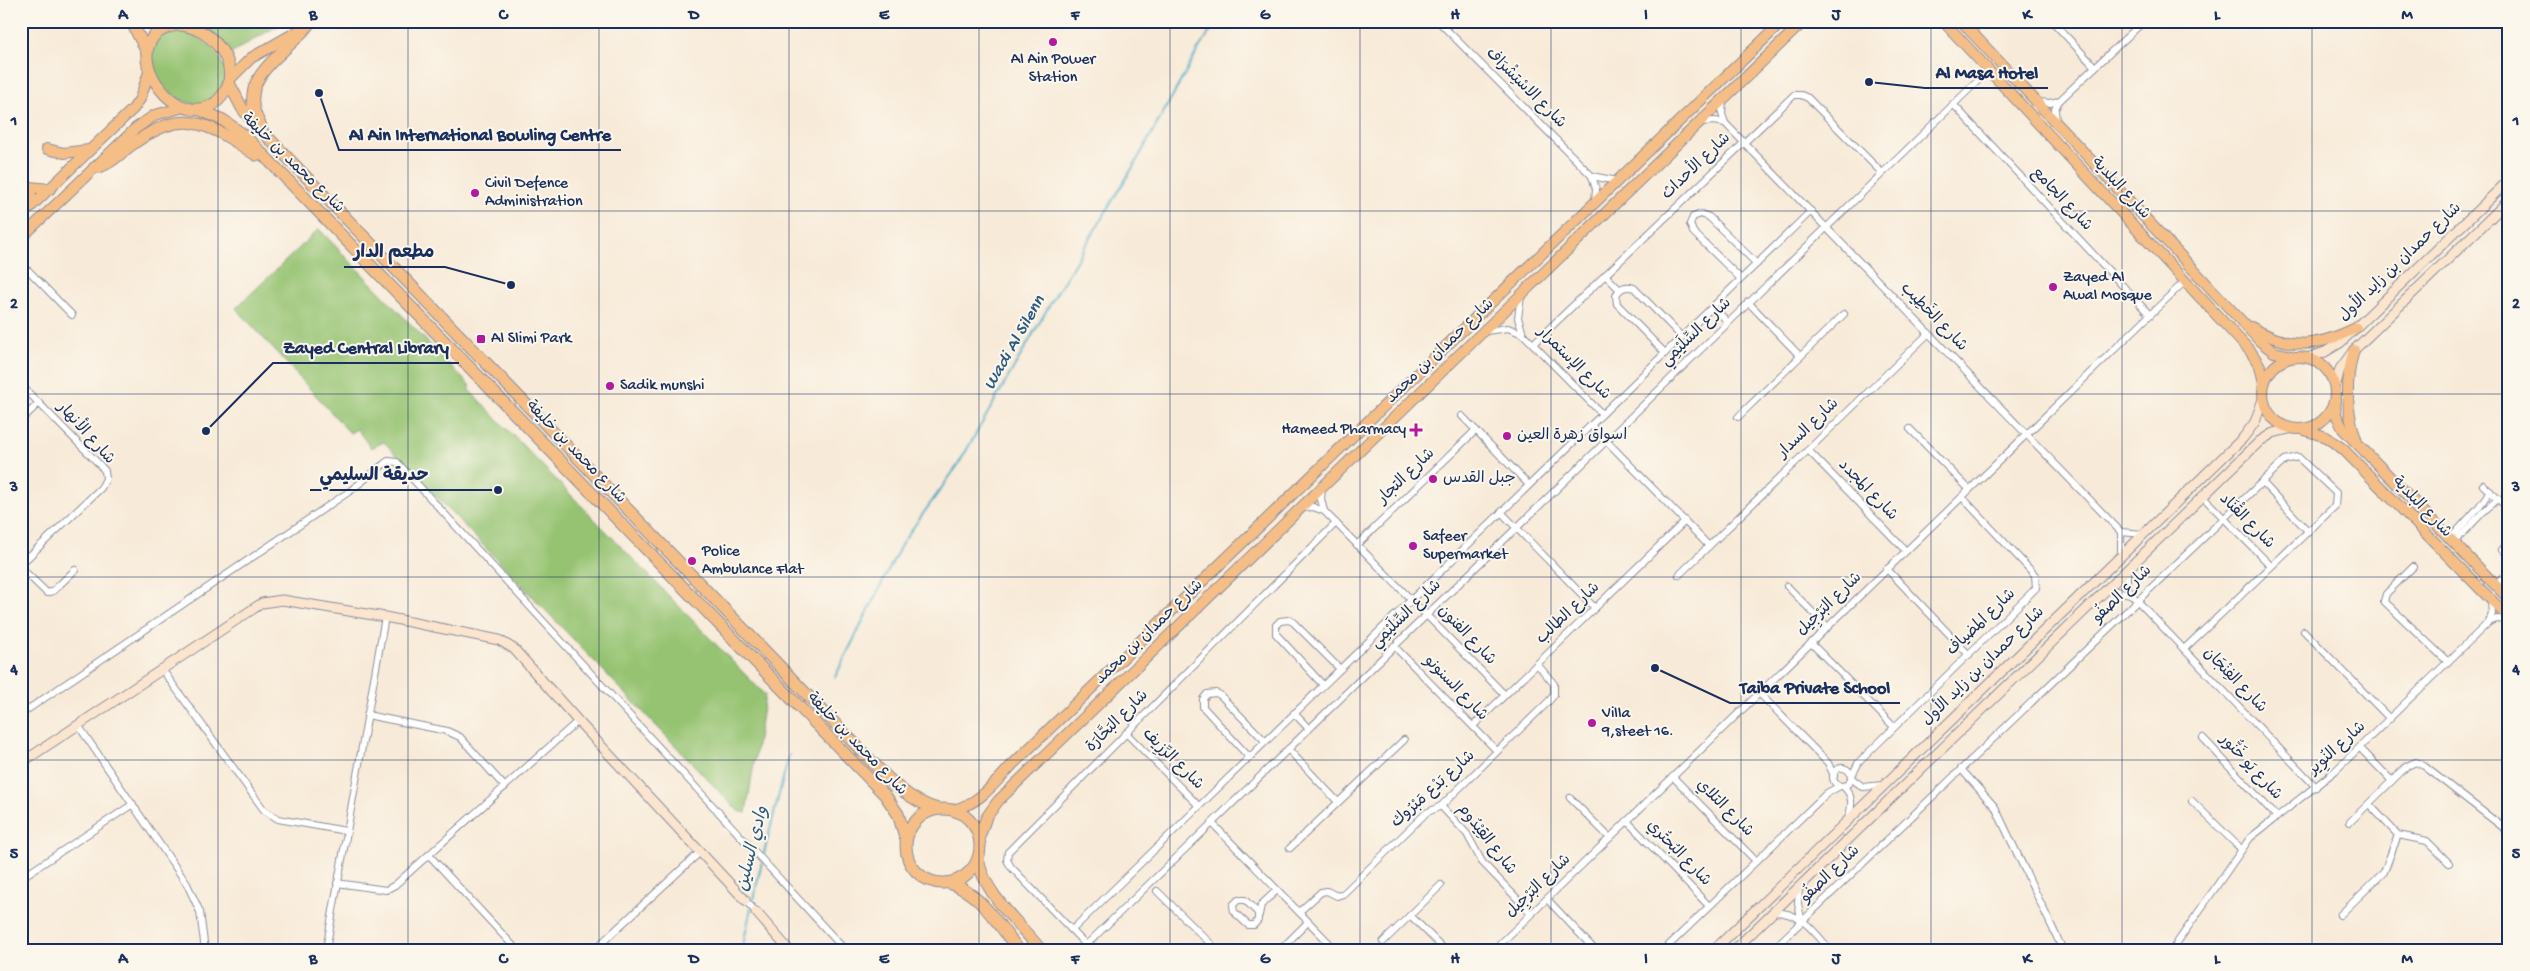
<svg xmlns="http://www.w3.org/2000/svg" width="2530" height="971" viewBox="0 0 2530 971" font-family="'Gochi Hand','Playpen Sans Arabic',sans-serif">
  <rect width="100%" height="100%" fill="#fbf7ec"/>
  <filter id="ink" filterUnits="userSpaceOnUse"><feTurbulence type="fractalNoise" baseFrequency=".02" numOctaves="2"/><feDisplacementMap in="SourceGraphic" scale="10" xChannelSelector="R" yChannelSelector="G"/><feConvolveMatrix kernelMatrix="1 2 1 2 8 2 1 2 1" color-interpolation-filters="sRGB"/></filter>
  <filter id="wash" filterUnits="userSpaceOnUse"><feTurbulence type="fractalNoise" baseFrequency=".0096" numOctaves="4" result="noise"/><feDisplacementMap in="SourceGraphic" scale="20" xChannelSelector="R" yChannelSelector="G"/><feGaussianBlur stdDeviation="1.12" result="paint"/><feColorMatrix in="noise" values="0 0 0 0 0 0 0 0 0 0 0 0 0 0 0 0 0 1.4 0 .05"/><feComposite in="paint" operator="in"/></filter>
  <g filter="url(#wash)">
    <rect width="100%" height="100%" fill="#f8ead8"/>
    <g fill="#95c371" stroke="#587968">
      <polygon points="200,21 286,21 229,54 218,38"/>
      <path d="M179,28c26,11 37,18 48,46 -2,6 -4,14 -7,19 -17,24 -54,4 -64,-17 -3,-7 -4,-15 -6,-23l8,-14z"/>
      <polygon points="319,229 470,386 470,391 765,695 746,813 738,811 384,442 371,448 357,429 350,433 236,308"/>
    </g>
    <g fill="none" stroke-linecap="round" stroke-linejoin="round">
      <g stroke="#46a8c5" stroke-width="2">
        <polyline points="835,677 902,543 958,465 1053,299 1136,162 1199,48 1217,21"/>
        <polyline points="763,857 789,755"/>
        <polyline points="752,904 762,862"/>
        <polyline points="742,950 751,908"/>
      </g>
    </g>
  </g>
  <g filter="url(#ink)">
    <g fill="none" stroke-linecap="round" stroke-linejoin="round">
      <defs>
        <g id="street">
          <polyline points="1438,21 1592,176 1596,189 1595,202"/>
          <polyline points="2052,21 2095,67"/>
          <polyline points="1723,100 1722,114 1725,123 2121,532 2143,534"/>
          <polyline points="2038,102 2050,103 2059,101"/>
          <polyline points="1953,104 2150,315"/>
          <polyline points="1701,122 1715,121 1725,123"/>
          <polyline points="2056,122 2055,109 2059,101 2144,21"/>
          <polyline points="1592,176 1617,181"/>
          <polyline points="21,269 29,271 72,315"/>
          <polyline points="1605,275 1620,290"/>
          <polyline points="1741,279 1693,232 1690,224 1693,217 1701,214 1709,217 1757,264"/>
          <polyline points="1521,296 1518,318 1523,334 1602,414"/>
          <polyline points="1748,302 1800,356"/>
          <polyline points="1713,307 1728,322"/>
          <polyline points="1486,331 1508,328 1523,334"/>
          <polyline points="1533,344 1794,95 1801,95 1808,98 1882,173"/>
          <path d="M1665,353l-48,-49 -1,-8c3,-8 9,-11 18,-8l48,49"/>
          <polyline points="21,385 98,463 105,471 106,479 101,488 21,564"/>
          <polyline points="1462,416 1529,485"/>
          <polyline points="1738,417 1844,314"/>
          <polyline points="21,420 39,403"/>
          <polyline points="1591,425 1709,546"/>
          <polyline points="1910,429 1969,489"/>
          <polyline points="1808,450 1906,551"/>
          <polyline points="2509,457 2506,463 2509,468"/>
          <polyline points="2262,482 2308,531"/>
          <polyline points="2483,485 2509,509"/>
          <polyline points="1322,488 1321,499 1324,511"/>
          <polyline points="2202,496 2271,566"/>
          <polyline points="1302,508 1313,507 1324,511 1505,695"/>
          <polyline points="1501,512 1595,608"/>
          <polyline points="2121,532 2121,555"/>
          <polyline points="2450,539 2478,508 2490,491"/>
          <polyline points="2454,543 2483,512 2498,499"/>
          <polyline points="1357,545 1476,430"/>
          <polyline points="21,550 28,557"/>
          <polyline points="2502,550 2509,542"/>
          <polyline points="2413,567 2386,594 2384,601 2448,662"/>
          <polyline points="21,568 47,593 53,591 75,570"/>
          <polyline points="1887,569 1969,655"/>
          <polyline points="2127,569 2127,585 2131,594 2316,787"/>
          <polyline points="1679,575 1929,333"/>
          <polyline points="2496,585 2509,572"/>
          <polyline points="1787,586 1827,627"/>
          <polyline points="2106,589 2131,594"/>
          <polyline points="2489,622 2492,614 2491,602"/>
          <polyline points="2304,631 2390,719"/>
          <polyline points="1811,643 1894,727"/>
          <polyline points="1394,646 1497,751"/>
          <polyline points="161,668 264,810 278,819 346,831"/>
          <polyline points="1323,685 1276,634 1276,625 1280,621 1289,620 1293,622 1340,669"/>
          <polyline points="1759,693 1828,763 1834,776"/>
          <polyline points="1294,713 1309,729"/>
          <polyline points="21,714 350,491 384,464 388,461 397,462 845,950"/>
          <polyline points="367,715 447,731 460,737 505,787"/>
          <polyline points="78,725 187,884 200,912 205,950"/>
          <polyline points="1473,726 1685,521"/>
          <polyline points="1126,733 1199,806"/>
          <polyline points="2203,738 2277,817"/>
          <polyline points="2360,748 2392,781"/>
          <polyline points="1288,749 1338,802"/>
          <polyline points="1249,757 1203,707 1203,699 1207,694 1216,693 1220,695 1265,741"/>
          <circle cx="1842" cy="777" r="9"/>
          <polyline points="1961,769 1995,807 2063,950"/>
          <polyline points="1673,777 1756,861"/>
          <polyline points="1851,777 1859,762 2036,588 2035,575 1962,497"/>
          <polyline points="1851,778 1863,787 1883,785"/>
          <path d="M1843,786c11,10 9,20 5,33"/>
          <polyline points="1570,798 1610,838"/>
          <polyline points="2192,801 2241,849"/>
          <polyline points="2369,804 2398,835 2427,841 2449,863"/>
          <polyline points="1441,806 1467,834 1482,862 1532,914"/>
          <polyline points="1627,821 1709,906"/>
          <polyline points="2350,822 2407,766 2416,762 2424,766 2509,832"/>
          <polyline points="1212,823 1336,950"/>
          <polyline points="1290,848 1404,740"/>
          <polyline points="429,855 517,950"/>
          <polyline points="21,878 133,804"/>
          <polyline points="337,883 386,890 395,885 578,721"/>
          <polyline points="1799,887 1798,904 1801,918"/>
          <polyline points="1157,891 1217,950"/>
          <polyline points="1547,899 1595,950"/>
          <polyline points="745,900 756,912"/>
          <polygon points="1238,900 1245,900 1258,913 1258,920 1254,925 1248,925 1234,912 1233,905"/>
          <polyline points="1299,912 1321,892 1327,891 1337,896 1343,894 1426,813 1441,806 1549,701 1554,695 1554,684 1537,664"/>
          <path d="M1773,912c28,0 40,18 57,38"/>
          <polyline points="1259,915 1261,905 1277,890"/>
          <polyline points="1410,915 1445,950"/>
          <polyline points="2340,915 2384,872 2398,835"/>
          <polyline points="1072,930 1811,211"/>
          <polyline points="1383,942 1441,885"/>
          <polyline points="1086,945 1011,867 1007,860 1008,852 1336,523"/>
          <polyline points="205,950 236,947 262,950"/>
          <polyline points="326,950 385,617"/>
          <polyline points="594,950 699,853"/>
          <polyline points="1081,950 1989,70"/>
          <polyline points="1280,950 1308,922"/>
          <polyline points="1494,950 2185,281"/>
          <polyline points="1664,950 1827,793 1840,786"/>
          <polyline points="1772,950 2285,460 2298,457 2336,493 2335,506 2184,649"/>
          <polyline points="2172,950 2250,838 2335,771 2489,622 2497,619 2509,620"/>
        </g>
        <g id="secondary">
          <polyline points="2308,358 2325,352 2340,343 2509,180"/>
          <polyline points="2335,387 2340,369 2354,350 2509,200"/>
          <polyline points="21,763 262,603 282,600 385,617 499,640 514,649 578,721 745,900"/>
          <polyline points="756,912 789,950"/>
          <polyline points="1714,950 2243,438 2255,422 2263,399"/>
          <polyline points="1734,950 2260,441 2273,433 2289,429"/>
        </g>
        <g id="primary">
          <polyline points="1943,21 2251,352 2260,366 2264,383"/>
          <polyline points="1961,21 2260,341 2274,352 2295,357"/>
          <polyline points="230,79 251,58 300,30"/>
          <polyline points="47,149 64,153 89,150"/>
          <polyline points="30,207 32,200 29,187 50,189"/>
          <polyline points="21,216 133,109 140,99 149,72"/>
          <polyline points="21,238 136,128 155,115 184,107"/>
          <path d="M2251,327c40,23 64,21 105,1"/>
          <path d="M2354,350c-9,30 -8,61 3,92"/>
          <circle cx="2299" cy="393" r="36"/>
          <polyline points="2335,400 2336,414 2343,429 2509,599"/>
          <polyline points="2305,430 2326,437 2343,449 2509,618"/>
          <path d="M953,810c26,-6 41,-26 59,-45l771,-744"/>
          <polyline points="980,836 986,818 998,801 1804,21"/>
        </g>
        <g id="highway">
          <polyline points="131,21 147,52"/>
          <path d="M177,25c32,-1 69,41 45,71 -40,51 -118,-58 -45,-71z"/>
          <path d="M229,83l13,25 11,14 594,614c27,26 53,63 91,73"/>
          <polyline points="198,109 223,120 245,136 885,795 898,814 906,840"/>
          <path d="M261,126c-30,-50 28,-71 50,-105"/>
          <path d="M94,168c14,-2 26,-14 36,-22 54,-40 76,-24 126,9"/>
          <circle cx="943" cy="846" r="37"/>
          <path d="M978,859c6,35 41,64 63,91"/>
          <path d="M949,883c31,9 50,43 70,67"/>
        </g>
      </defs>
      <use href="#street" stroke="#8a8c9b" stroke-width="8"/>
      <use href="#secondary" stroke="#8a8c9b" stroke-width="11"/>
      <use href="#primary" stroke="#8a8c9b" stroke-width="12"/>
      <use href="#highway" stroke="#8a8c9b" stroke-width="13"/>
      <use href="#street" stroke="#fff" stroke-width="6"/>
      <use href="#secondary" stroke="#fbe5cf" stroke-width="9"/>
      <use href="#primary" stroke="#f6be87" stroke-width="10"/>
      <use href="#highway" stroke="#f6be87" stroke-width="11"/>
    </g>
  </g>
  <path fill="none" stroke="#1b2f5e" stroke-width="1" stroke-opacity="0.55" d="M218,21v929M408,21v929M599,21v929M789,21v929M979,21v929M1170,21v929M1360,21v929M1551,21v929M1741,21v929M1931,21v929M2122,21v929M2312,21v929M21,211h2488M21,394h2488M21,577h2488M21,760h2488"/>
  <g fill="#b5179e" stroke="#fbf7ec" stroke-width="2">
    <circle cx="1053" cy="42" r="5"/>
    <circle cx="475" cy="193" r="5"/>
    <circle cx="2053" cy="287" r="5"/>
    <rect x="476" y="334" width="10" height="10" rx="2.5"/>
    <circle cx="610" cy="386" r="5"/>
    <path d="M1413.5 422.5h5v5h5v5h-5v5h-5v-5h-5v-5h5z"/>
    <circle cx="1507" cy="436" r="5"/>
    <circle cx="1433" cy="479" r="5"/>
    <circle cx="1413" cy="546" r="5"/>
    <circle cx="692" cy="561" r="5"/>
    <circle cx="1592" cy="723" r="5"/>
  </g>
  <g text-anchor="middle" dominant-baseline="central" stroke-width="4" stroke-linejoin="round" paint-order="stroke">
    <g font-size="16" fill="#1b2f5e" stroke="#fbf7ec" text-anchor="start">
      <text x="1053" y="60" text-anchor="middle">Al Ain Power<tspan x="1053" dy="18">Station</tspan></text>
      <text x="485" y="184">Civil Defence<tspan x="485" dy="18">Administration</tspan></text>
      <text x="2063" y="278">Zayed Al<tspan x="2063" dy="18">Awal Mosque</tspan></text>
      <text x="491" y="339">Al Slimi Park</text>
      <text x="620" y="386">Sadik munshi</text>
      <text x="1406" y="430" text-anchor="end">Hameed Pharmacy</text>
      <text x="1517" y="436">اسواق زهرة العين</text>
      <text x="1443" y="479">جبل القدس</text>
      <text x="1423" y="537">Safeer<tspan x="1423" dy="18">Supermarket</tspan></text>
      <text x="702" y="552">Police<tspan x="702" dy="18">Ambulance Flat</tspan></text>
      <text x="1602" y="714">Villa<tspan x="1602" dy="18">9,steet 16.</tspan></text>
    </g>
    <g font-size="16" fill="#1b2f5e" stroke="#fbf7ec">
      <text transform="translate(1525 89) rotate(45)">شارع الاسْتِشْرَاف</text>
      <text transform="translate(292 164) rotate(44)">شارع محمد بن خليفة</text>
      <text transform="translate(1697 167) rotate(-44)">شارع الأحداث</text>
      <text transform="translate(2120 189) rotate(47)">شارع البلدية</text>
      <text transform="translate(2061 200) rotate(47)">شارع الجامع</text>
      <text transform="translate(2401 263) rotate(-44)">شارع حمدان بن زايد الأول</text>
      <text transform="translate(1933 318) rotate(46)">شارع الخَطِيب</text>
      <text transform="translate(1697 333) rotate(-44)">شارع السِّلَيْمِي</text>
      <text transform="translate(1441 352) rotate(-44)">شارع حمدان بن محمد</text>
      <text transform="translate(1573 364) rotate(45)">شارع الإستمرار</text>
      <text transform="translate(1809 429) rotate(-44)">شارع السدار</text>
      <text transform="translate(85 434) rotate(48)">شارع الأنهار</text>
      <text transform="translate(575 453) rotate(46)">شارع محمد بن خليفة</text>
      <text transform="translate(1407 477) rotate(-44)">شارع التجار</text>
      <text transform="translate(1867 491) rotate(46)">شارع المجدد</text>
      <text transform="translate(2421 508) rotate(46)">شارع البلدية</text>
      <text transform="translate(2246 522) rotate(45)">شارع القْنَاد</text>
      <text transform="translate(2123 595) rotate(-44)">شارع الصفُو</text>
      <text transform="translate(1830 605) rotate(-44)">شارع البَرْجِيل</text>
      <text transform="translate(1569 614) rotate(-44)">شارع الطالب</text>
      <text transform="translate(1407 615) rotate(-44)">شارع السِّلَيْمِي</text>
      <text transform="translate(1982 623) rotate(-44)">شارع المضياف</text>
      <text transform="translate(1150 633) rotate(-44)">شارع حمدان بن محمد</text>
      <text transform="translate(1466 636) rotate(46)">شارع الفنون</text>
      <text transform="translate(1984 667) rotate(-44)">شارع حمدان بن زايد الأول</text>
      <text transform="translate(2234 681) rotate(46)">شارع الفِنْجَان</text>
      <text transform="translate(1455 689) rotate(46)">شارع السنونو</text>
      <text transform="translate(1118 722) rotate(-45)">شارع البَحَّارَة</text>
      <text transform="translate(856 745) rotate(46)">شارع محمد بن خليفة</text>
      <text transform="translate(2338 749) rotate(-42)">شارع النُوِير</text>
      <text transform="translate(1172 760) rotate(45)">شارع الرِّزِيف</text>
      <text transform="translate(2250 768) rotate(47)">شارع يَو خَنُّور</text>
      <text transform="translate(1434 790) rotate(-42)">شارع بَدْع مَبْرُوك</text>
      <text transform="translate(1724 809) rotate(45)">شارع التلاي</text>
      <text transform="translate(1486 840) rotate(52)">شارع القِيْدُوم</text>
      <text transform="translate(1678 854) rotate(46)">شارع البُحتُري</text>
      <text transform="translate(1831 875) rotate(-44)">شارع الصفُو</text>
      <text transform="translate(1539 887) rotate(-44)">شارع البَرْجِيل</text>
    </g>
    <g font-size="18" font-style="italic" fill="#2a5982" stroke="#fbf7ec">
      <text transform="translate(1015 343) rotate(-60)">Wadi Al Silenn</text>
      <text transform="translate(753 849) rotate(-76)">وادي السلين</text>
    </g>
  </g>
  <path fill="none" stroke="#1b2f5e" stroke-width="2" d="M1869 82L1925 88H2048M319 93L339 150H621M511 285L445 267H344M206 431L273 363H459M498 490L439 490H310M1655 668L1730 703H1900"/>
  <g fill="#1b2f5e" stroke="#fbf7ec" stroke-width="2">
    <circle cx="1869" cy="82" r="5"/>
    <circle cx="319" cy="93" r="5"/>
    <circle cx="511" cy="285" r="5"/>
    <circle cx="206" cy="431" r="5"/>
    <circle cx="498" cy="490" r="5"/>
    <circle cx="1655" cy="668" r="5"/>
  </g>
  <g font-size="18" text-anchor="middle" font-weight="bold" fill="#1b2f5e" stroke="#fbf7ec" stroke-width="4" stroke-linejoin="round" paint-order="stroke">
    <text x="1987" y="78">Al Masa Hotel</text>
    <text x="480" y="140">Al Ain International Bowling Centre</text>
    <text x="394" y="257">مطعم الدار</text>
    <text x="366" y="353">Zayed Central Library</text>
    <text x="374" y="480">حديقة السليمي</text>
    <text x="1815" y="693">Taiba Private School</text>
  </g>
  <rect width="2530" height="971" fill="none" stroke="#fbf7ec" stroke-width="55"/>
  <rect x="28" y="28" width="2474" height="916" fill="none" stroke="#1b2f5e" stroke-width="2"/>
  <g font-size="16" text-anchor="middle" font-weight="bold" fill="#1b2f5e">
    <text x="123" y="19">A</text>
    <text x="313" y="19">B</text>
    <text x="503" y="19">C</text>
    <text x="694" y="19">D</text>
    <text x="884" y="19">E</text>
    <text x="1075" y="19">F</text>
    <text x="1265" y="19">G</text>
    <text x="1455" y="19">H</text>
    <text x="1646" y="19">I</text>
    <text x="1836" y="19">J</text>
    <text x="2027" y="19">K</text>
    <text x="2217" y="19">L</text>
    <text x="2407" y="19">M</text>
    <text x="14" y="125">1</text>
    <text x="2516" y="125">1</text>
    <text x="14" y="308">2</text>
    <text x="2516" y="308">2</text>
    <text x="14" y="491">3</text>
    <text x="2516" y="491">3</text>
    <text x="14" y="674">4</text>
    <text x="2516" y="674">4</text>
    <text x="14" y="858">5</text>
    <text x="2516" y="858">5</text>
    <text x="123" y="963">A</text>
    <text x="313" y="963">B</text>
    <text x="503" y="963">C</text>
    <text x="694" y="963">D</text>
    <text x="884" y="963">E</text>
    <text x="1075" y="963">F</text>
    <text x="1265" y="963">G</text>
    <text x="1455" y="963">H</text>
    <text x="1646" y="963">I</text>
    <text x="1836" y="963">J</text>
    <text x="2027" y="963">K</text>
    <text x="2217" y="963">L</text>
    <text x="2407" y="963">M</text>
  </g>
</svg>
